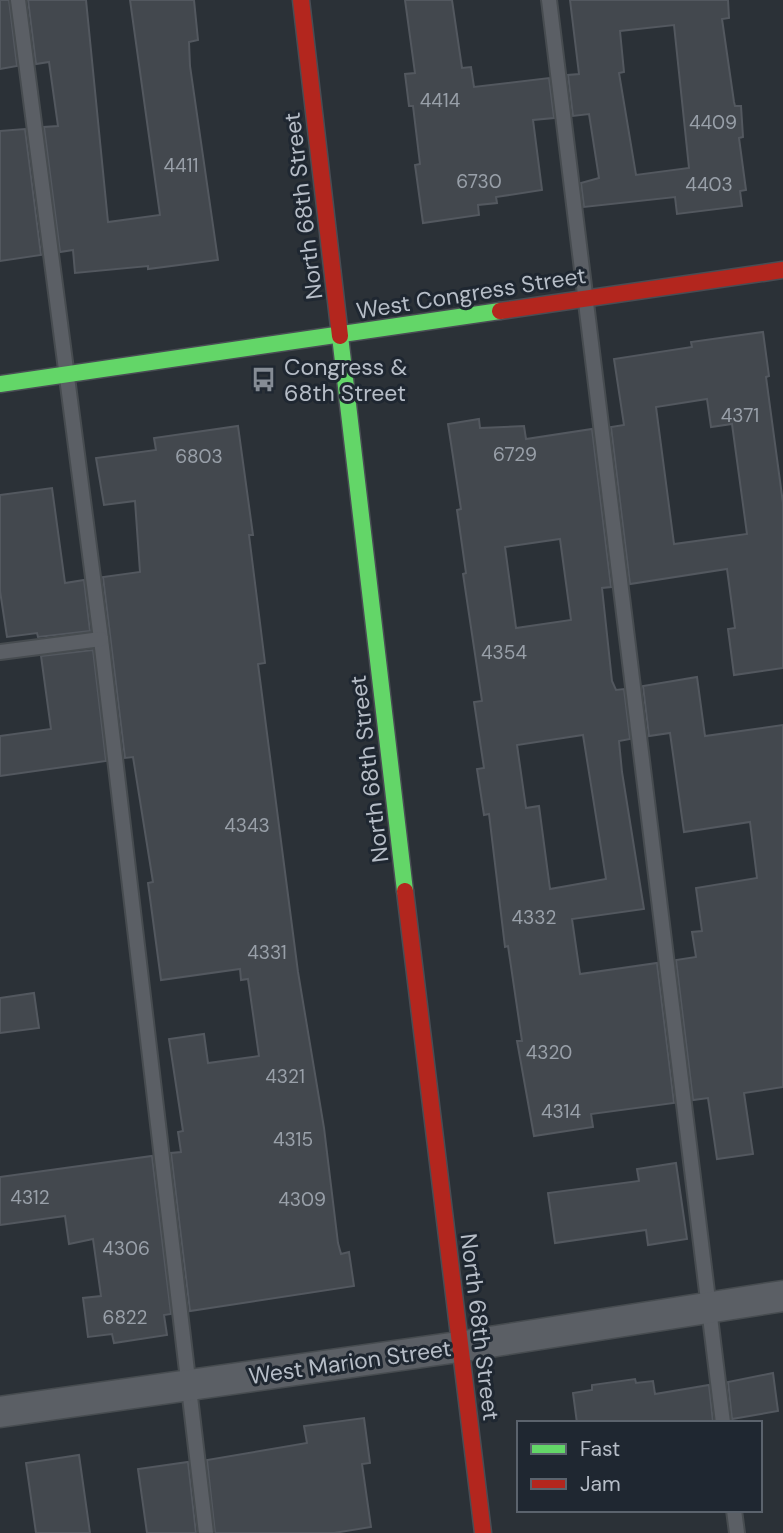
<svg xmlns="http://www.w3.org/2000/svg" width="783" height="1533" viewBox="0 0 783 1533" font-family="'DM Sans',sans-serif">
  <rect width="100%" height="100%" fill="#2b3137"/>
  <g fill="#43484e" stroke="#53585f" stroke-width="2" fill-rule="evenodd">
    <polygon points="0,0 9,0 17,66 0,69"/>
    <polygon points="28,0 86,0 108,222 160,215 130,0 194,0 198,40 189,42 190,66 218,260 148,269 148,266 75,273 73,250 60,252 44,127 58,126 49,62 36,64"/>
    <polygon points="405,0 452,0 462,68 471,67 474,87 549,78 554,118 533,120 542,190 496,197 497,203 478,205 479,215 423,223 415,165 420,164 413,106 409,106 405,74 415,73"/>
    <path d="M570,0h158l1,18 -7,1 12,83 1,4h6l2,31 -4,1 7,52 -6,1 2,15 -65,8 -2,-17 -91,10 -3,-24 18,-5 -10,-64 -16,2 -5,-41 11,-1zM674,25l15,143 -53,7 -17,-102 5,-1 -4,-41z"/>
    <polygon points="25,129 41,255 0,261 0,131"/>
    <path d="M763,332l6,44 -3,1 17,126v165l-49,7 -6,-46 7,-1 -8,-59 -97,15 -19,-157 13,-2 -10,-66 78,-12 -1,-5zM707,399l4,28 21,-3 15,110 -73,10 -18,-137z"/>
    <path d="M479,419l1,9 44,-2 2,13 66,-10 19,158 -9,1 10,93 4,9 8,-1 6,50 -11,2 3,31 22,137 -72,10 8,55 77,-11 17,140 -83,11 2,13 -59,9 -17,-95h5l-14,-95 -3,1 -16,-133 -5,1 -7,-46 7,-1 -10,-66 8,-1 -19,-127 3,-1 -9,-63 4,-1 -13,-85zM560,539l11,81 -55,8 -11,-81zM583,735l23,144 -56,10 -11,-83 -13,2 -9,-63z"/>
    <polygon points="238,426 253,535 249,535 265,663 258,664 298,972 324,1128 338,1243 341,1254 349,1252 354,1286 190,1311 171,1153 181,1152 178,1132 183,1131 169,1039 204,1034 208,1063 259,1056 248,979 241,980 240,969 161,980 148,883 153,882 133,757 125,758 103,577 140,572 135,501 104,505 96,458 156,450 154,438"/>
    <polygon points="52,488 65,583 84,580 90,631 38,637 37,633 7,637 0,591 0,495"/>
    <polygon points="93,650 106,761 0,776 0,736 51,729 41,656"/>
    <polygon points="697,677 705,736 783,725 783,1087 744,1093 753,1154 717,1159 708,1098 693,1100 676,960 696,957 692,932 702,931 696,888 757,878 750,822 684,832 670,733 649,736 643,686"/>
    <polygon points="34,993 39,1028 0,1033 0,998"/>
    <polygon points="152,1156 171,1314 164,1315 167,1335 114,1343 112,1334 88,1337 83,1298 101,1296 93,1239 69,1244 65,1216 0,1225 0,1177"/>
    <polygon points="676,1163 687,1239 648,1245 646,1230 555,1243 548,1193 639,1181 637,1169"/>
    <polygon points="773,1373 778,1411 732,1419 728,1382"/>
    <polygon points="635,1379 636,1383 653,1381 655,1394 709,1385 713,1422 577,1423 573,1393 592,1390 592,1385"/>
    <polygon points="364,1418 370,1463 362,1464 371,1527 334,1533 215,1533 207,1460 307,1443 304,1426"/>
    <polygon points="79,1455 90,1533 36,1533 26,1463"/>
    <polygon points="188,1462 196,1533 147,1533 138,1469"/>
  </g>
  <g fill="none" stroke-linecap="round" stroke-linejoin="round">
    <defs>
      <g id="lane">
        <polyline points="18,0 101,639 206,1533"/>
        <polyline points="549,0 723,1423"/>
        <polyline points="0,652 101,639"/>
        <polyline points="734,1510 737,1533"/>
      </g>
      <polyline id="street" points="0,1412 458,1347 783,1296"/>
      <g id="fast">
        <polyline points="340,336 405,891"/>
        <polyline points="0,384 500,311"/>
      </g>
      <g id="jam">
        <polyline points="301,0 340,336"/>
        <polyline points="500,311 783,270"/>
        <polyline points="405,891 483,1533"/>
      </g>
    </defs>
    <use href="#lane" stroke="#474c50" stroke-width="18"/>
    <use href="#street" stroke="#474c50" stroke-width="33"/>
    <use href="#fast" stroke="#494d54" stroke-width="19"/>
    <use href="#jam" stroke="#494d54" stroke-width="19"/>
    <use href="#lane" stroke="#5b5f65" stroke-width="14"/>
    <use href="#street" stroke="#5b5f65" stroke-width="30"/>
    <use href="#fast" stroke="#63d668" stroke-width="16"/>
    <use href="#jam" stroke="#b3261e" stroke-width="16"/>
  </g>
  <defs>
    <symbol id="bus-bare" viewBox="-9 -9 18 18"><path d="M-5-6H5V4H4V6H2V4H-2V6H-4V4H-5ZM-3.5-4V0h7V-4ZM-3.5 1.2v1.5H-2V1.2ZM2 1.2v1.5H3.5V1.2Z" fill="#858c95" stroke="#1f2731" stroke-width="2.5" paint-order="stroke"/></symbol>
  </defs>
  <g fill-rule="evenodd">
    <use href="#bus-bare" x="246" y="362" width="35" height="35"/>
  </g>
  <g text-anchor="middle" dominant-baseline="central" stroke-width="6" stroke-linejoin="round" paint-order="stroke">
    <g font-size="19" fill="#99a0a9">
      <text x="440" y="100">4414</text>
      <text x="713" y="122">4409</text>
      <text x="181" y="165">4411</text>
      <text x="479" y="181">6730</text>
      <text x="709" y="184">4403</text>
      <text x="740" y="415">4371</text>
      <text x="515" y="454">6729</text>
      <text x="199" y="456">6803</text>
      <text x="504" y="652">4354</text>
      <text x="247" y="825">4343</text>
      <text x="534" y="917">4332</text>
      <text x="267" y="952">4331</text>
      <text x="549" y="1052">4320</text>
      <text x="285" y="1076">4321</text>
      <text x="561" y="1111">4314</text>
      <text x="293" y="1139">4315</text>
      <text x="30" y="1197">4312</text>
      <text x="302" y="1199">4309</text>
      <text x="126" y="1248">4306</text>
      <text x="125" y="1317">6822</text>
    </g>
    <g font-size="23" fill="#b6bdc7" stroke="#1f2731">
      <text transform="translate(303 206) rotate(-97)">North 68th Street</text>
      <text transform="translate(471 293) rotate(-9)">West Congress Street</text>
      <text transform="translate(369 769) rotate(-97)">North 68th Street</text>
      <text transform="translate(480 1327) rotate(83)">North 68th Street</text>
      <text transform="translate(350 1362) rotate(-8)">West Marion Street</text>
    </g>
    <g font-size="23" fill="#b6bdc7" stroke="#1f2731" text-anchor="start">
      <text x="284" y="367">Congress &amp;<tspan x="284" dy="26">68th Street</tspan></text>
    </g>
  </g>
  <rect x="517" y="1421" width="245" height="91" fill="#1f2731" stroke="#5b636d" stroke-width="2"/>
  <rect x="531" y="1444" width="35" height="10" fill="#63d668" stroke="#5b636d" stroke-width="2"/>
  <text x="580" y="1456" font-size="21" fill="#b6bdc7">Fast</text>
  <rect x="531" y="1479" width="35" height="10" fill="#b3261e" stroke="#5b636d" stroke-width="2"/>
  <text x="580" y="1491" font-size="21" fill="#b6bdc7">Jam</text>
</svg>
